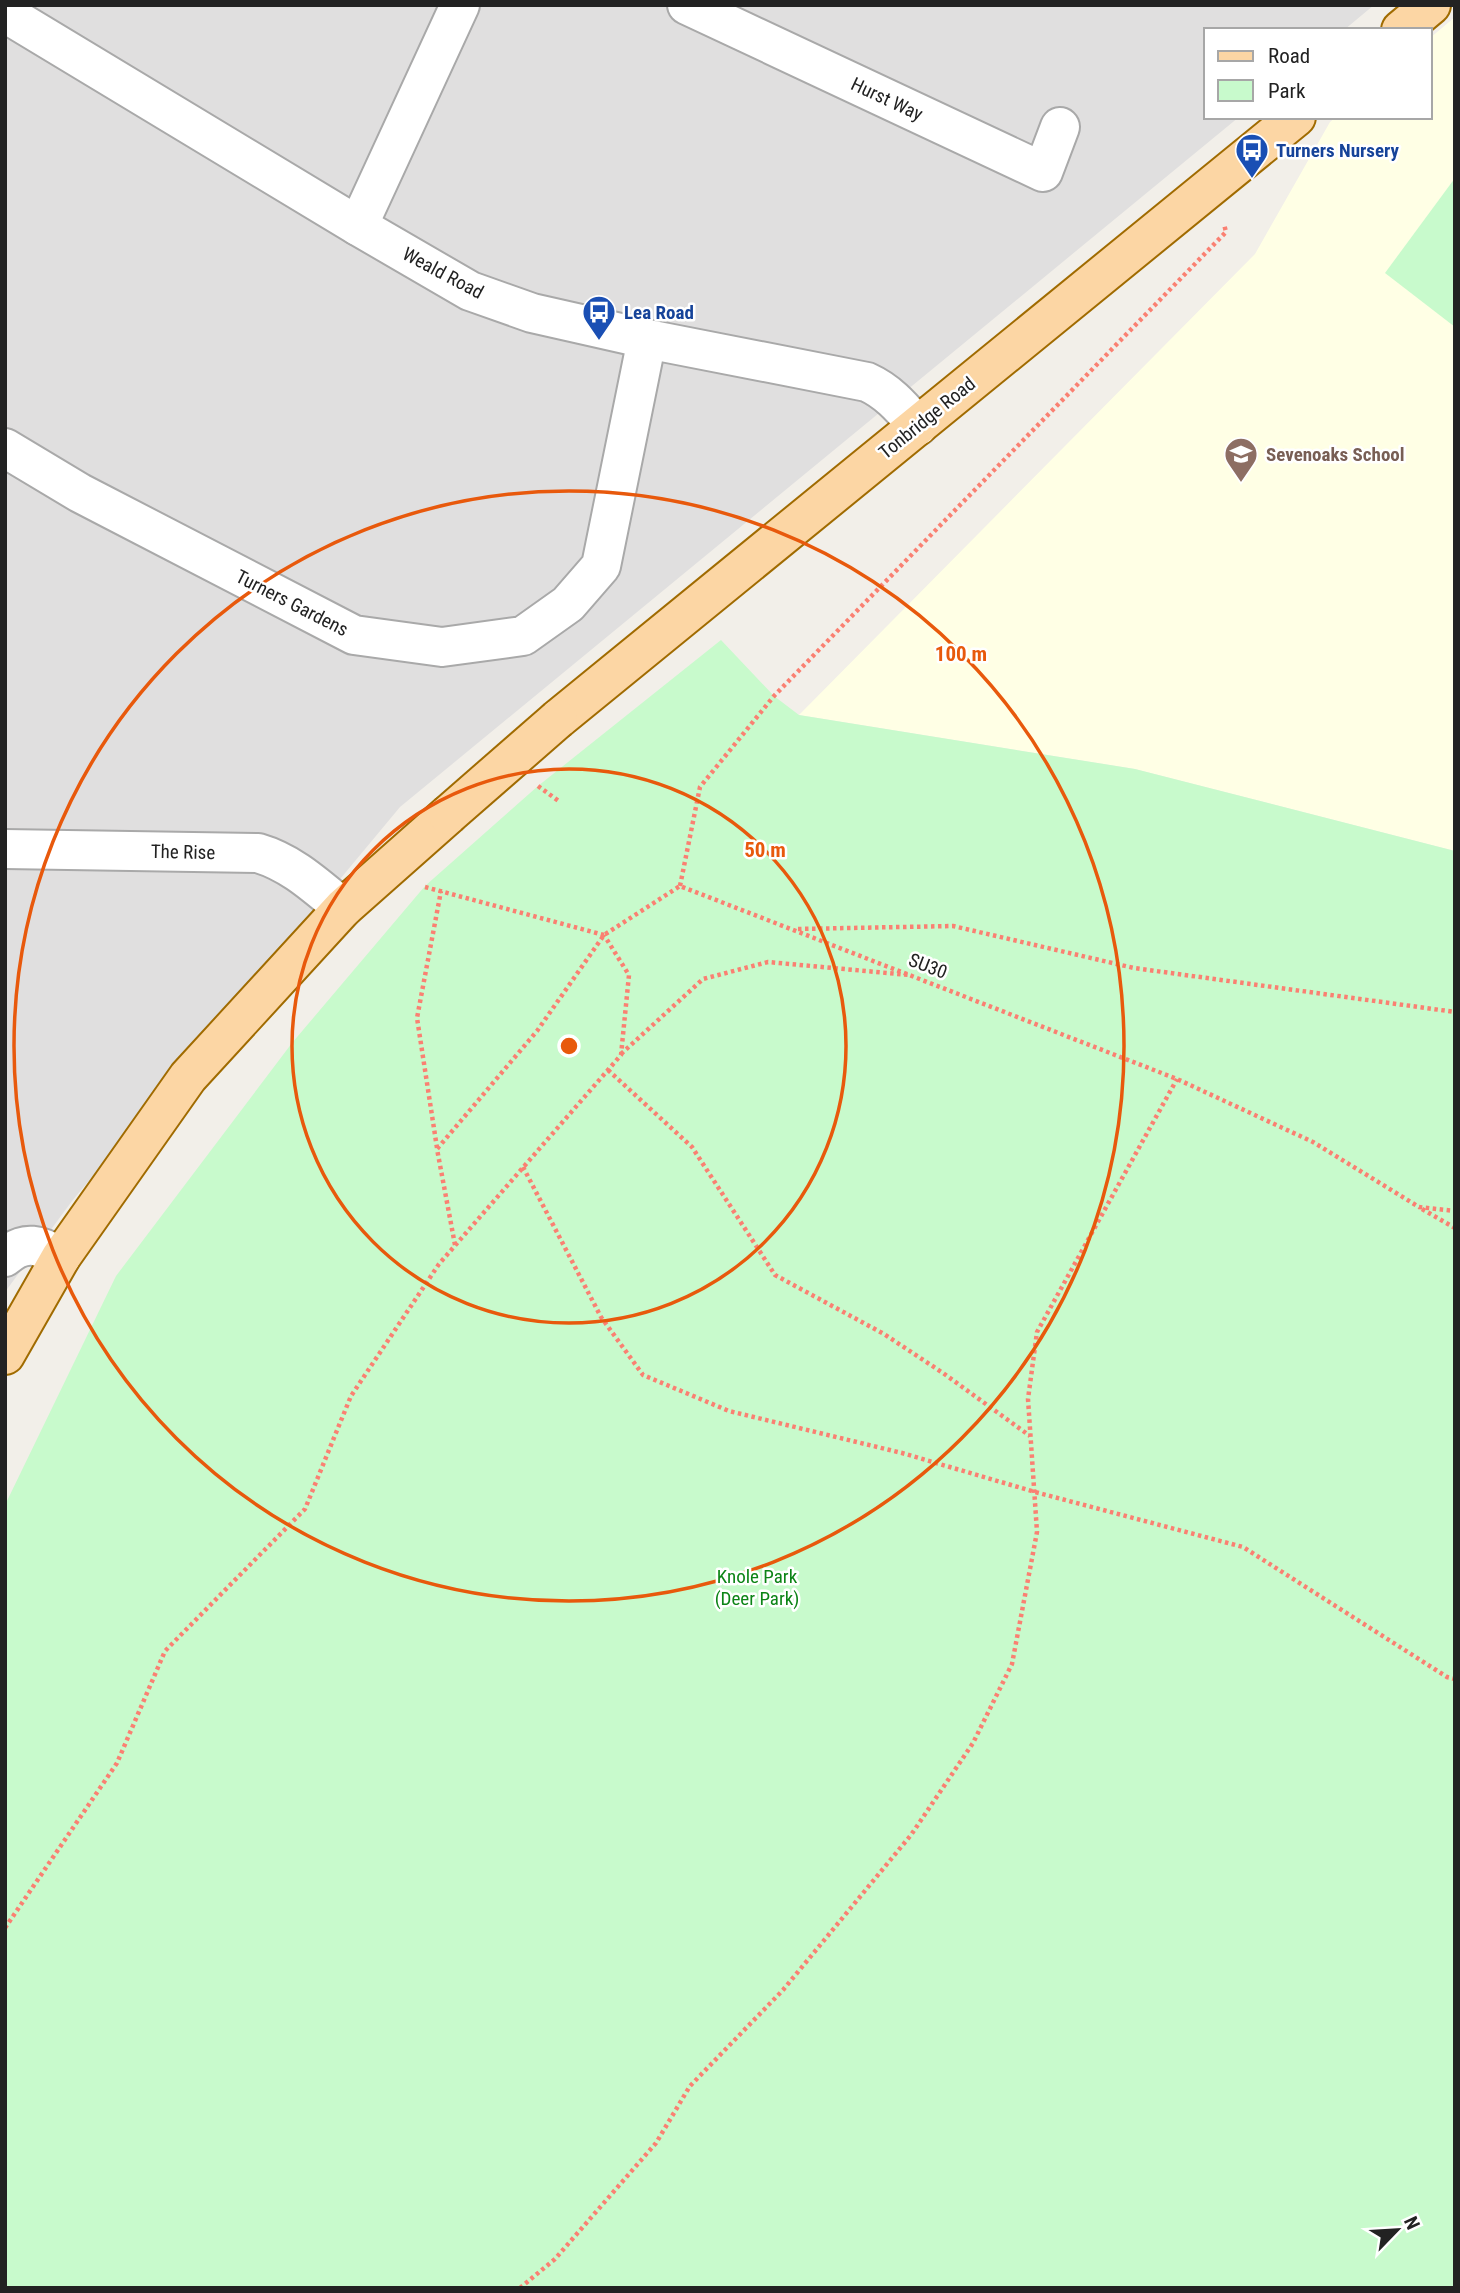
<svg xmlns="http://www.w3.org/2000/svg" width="1460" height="2293" viewBox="0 0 1460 2293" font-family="'Roboto Condensed',sans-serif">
  <rect width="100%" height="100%" fill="#f2efe9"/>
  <polygon fill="#e0dfdf" points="5,5 1374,5 1344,30 1206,30 1206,117 1239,117 400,807 72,1201 5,1292"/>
  <polygon fill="#ffffe5" points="1455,17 1455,851 1135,769 799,715 1255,254 1330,122 1336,117 1430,117 1430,38"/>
  <g fill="#c8facc">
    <polygon points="1455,178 1455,327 1385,273"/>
    <polygon points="721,640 774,696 799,715 1135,769 1455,851 1455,2288 5,2288 5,1505 116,1276 292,1043 425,886 538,786"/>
  </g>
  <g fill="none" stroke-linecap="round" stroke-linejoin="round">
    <defs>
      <g id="minor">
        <polyline points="687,5 1043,172 1060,127"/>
        <path d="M5,13l353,213 112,65 62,22 115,26 220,43c22,10 35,26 51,44"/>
        <polyline points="358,226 460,5"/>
        <polyline points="5,448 80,493 354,635 442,647 523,636 568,604 601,566 647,339"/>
        <path d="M5,849l253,4c34,10 58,33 85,55"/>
        <path d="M5,1257c20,-18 35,-12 56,0"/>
      </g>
      <g id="primary">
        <polyline points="1401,30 1431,5"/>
        <polyline points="558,719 1296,117"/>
        <polyline points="5,1355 61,1257 188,1077 343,908 448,815"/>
      </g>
    </defs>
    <use href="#minor" stroke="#a9a9a9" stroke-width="42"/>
    <use href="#primary" stroke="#a06b00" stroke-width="42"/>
    <g stroke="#fa8072" stroke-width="4.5" stroke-dasharray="3.5 3.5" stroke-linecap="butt">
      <polyline points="538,786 560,802"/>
      <polyline points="680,886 700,787 774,696 1226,232 1224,224"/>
      <polyline points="425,887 604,935"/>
      <polyline points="798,929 953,926 1134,968 1455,1012"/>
      <polyline points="621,1054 703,979 768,962 909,975"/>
      <polyline points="608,1070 692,1147 775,1275 884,1334 943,1373 1030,1436"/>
      <polyline points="437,1148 417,1018 441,891"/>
      <polyline points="523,1167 601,1317 643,1375 729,1411 902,1453 1035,1492 1243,1547 1447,1677 1455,1679"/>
      <polyline points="1422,1209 1455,1228"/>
      <polyline points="455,1245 437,1149 537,1031 604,935 680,886 1177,1079 1313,1142 1419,1207 1455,1211"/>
      <polyline points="5,1928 117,1763 165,1651 305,1509 351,1396 439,1264 621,1055 629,975 604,935"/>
      <polyline points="520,2288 555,2259 656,2143 690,2086 783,1990 911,1835 973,1743 1012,1664 1037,1532 1028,1399 1037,1332 1177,1079"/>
    </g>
    <use href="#minor" stroke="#fff" stroke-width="38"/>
    <use href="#primary" stroke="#fcd6a4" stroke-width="38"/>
    <defs>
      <polyline id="primary-bridge" points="448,815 558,719"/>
    </defs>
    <use href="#primary-bridge" stroke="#a06b00" stroke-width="42" stroke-linecap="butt"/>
    <use href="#primary-bridge" stroke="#fcd6a4" stroke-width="38"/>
  </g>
  <g fill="none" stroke="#e8590c" stroke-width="3.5">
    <circle cx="569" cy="1046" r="277"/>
    <circle cx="569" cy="1046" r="555"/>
  </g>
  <defs>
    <symbol id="bus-pin" viewBox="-11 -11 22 30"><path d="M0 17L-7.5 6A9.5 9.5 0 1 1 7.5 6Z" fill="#1a4fb4" stroke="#fff"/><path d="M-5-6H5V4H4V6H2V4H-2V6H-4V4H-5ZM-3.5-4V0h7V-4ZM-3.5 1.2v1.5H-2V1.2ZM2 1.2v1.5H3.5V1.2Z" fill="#fff"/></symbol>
    <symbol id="school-pin" viewBox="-11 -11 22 30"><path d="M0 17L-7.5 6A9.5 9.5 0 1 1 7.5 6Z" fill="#8d6e63" stroke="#fff"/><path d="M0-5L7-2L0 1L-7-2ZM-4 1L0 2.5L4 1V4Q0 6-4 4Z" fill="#fff"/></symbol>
  </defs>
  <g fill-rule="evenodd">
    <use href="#bus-pin" x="1233" y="131" width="38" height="52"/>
    <use href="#bus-pin" x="580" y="293" width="38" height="52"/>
    <use href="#school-pin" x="1222" y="435" width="38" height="52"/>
  </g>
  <g text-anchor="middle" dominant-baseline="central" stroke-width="5" stroke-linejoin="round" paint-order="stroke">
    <g font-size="19" fill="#222" stroke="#fff">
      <text transform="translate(887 99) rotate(25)">Hurst Way</text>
      <text transform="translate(443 273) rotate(28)">Weald Road</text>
      <text transform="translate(927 418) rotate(-39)">Tonbridge Road</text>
      <text transform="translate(292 603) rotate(27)">Turners Gardens</text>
      <text transform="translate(183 852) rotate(1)">The Rise</text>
      <text transform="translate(928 966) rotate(21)">SU30</text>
    </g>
    <g font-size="19" font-weight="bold" fill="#164399" stroke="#fff" text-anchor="start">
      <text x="1276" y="150">Turners Nursery</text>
      <text x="624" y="312">Lea Road</text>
    </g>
    <g font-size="19" font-weight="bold" fill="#785e54" stroke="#fff" text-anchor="start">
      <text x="1266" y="454">Sevenoaks School</text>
    </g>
    <g font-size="19" fill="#0c8416" stroke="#fff">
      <text x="757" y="1576">Knole Park<tspan x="757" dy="22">(Deer Park)</tspan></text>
    </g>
  </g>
  <circle cx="569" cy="1046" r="10" fill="#e8590c" stroke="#fff" stroke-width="3.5"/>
  <g font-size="21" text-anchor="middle" font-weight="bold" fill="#e8590c" stroke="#fff" stroke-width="5" stroke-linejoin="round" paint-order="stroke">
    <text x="961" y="661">100 m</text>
    <text x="765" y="857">50 m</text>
  </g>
  <rect width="1460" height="2293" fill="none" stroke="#222222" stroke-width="14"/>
  <rect x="1204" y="28" width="228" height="91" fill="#ffffff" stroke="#a7a7a7" stroke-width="2"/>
  <rect x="1218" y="51" width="35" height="10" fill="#fcd6a4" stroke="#a7a7a7" stroke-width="2"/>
  <text x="1268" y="63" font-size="21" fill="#222222">Road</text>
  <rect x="1218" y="80" width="35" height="21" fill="#c8facc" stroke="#a7a7a7" stroke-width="2"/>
  <text x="1268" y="98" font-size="21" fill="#222222">Park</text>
  <g transform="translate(1397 2230) rotate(65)" stroke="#ffffff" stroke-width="5" paint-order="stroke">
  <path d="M0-5L12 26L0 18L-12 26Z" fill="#222222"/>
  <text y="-10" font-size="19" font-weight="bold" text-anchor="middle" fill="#222222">N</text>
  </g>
</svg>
